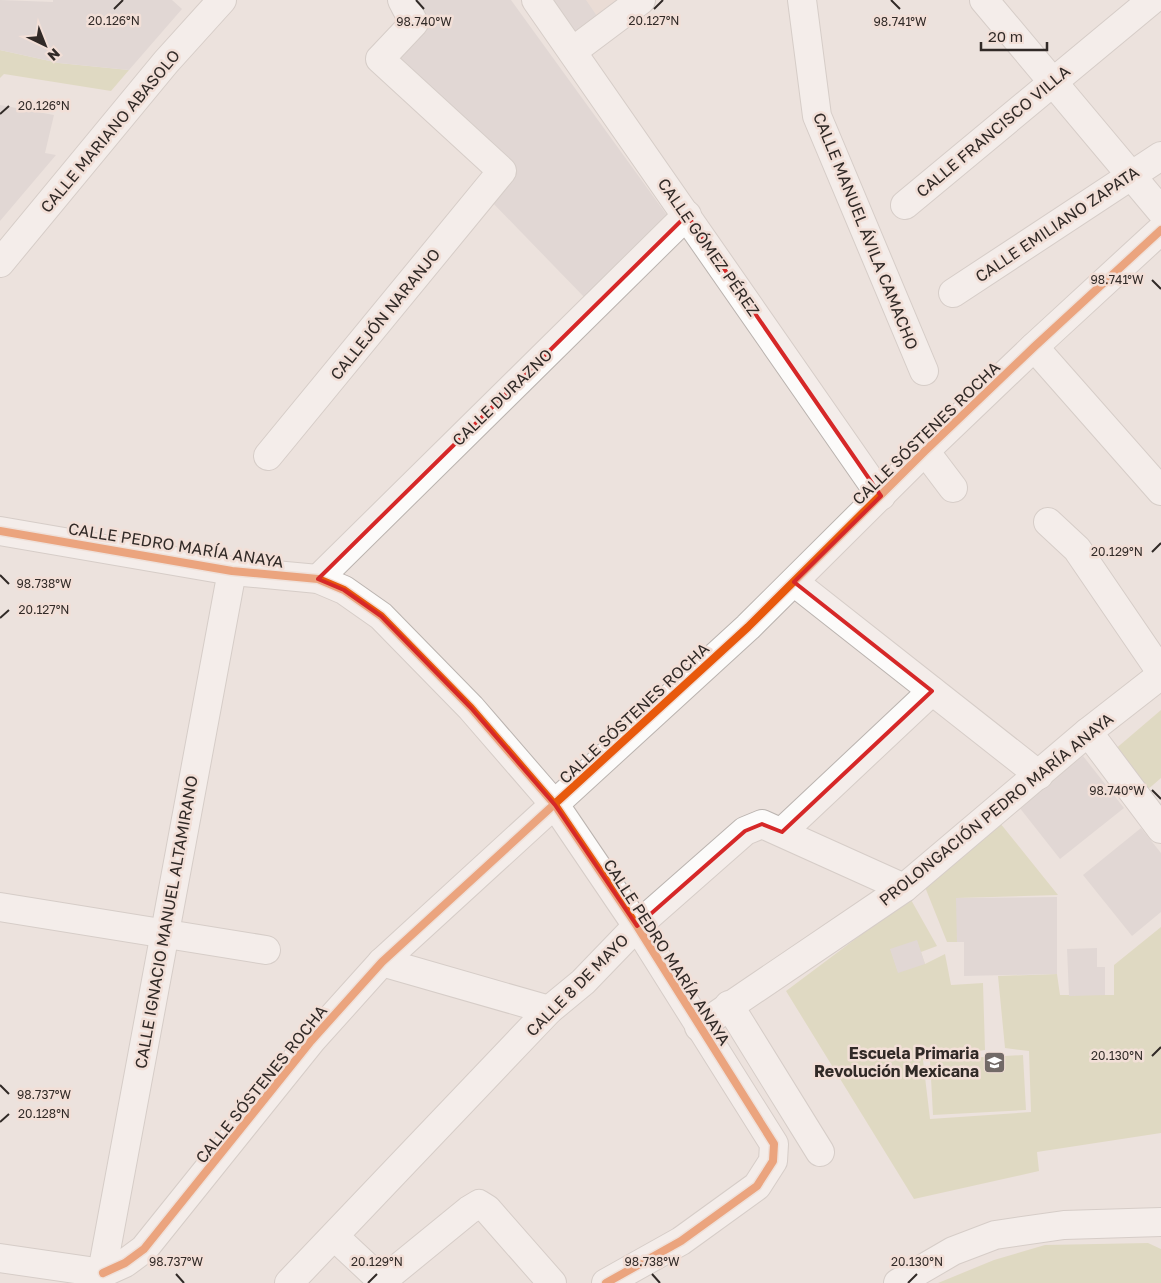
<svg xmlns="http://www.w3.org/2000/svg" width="1161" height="1283" viewBox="0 0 1161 1283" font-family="'Golos Text',sans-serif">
  <rect width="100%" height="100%" fill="#ece2dd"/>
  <polygon fill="#e7d5cd" points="549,0 623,0 599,19"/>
  <g fill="#cfcea3">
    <polygon points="0,50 59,63 129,70 111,91 4,74 0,78"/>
    <polygon points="1161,710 1161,778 1146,791 1113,751"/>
    <polygon points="1000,823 1058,895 957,898 957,942 947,942 925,887"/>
    <polygon points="910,898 937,946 921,952 925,964 945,954 951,985 983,983 985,1050 923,1060 930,1119 1031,1112 1029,1051 1005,1048 998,976 1057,974 1060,995 1114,995 1114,965 1161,927 1161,1133 1037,1152 1039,1171 914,1199 786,991"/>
    <polygon points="1023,1055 1026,1110 933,1115 930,1060"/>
    <polygon points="1148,1243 1161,1249 1161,1283 938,1283 994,1260 1045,1245"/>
  </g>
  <g fill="#d2cbcb">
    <polygon points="0,0 53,2 53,0 172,0 182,9 129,70 59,63 0,50"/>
    <polygon points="411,0 511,0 669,218 585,298 488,198 513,171 391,56"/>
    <polygon points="549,0 586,0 599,19 574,37"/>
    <polygon points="0,105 54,115 45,153 56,155 0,221"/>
    <polygon points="1083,756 1124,808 1060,859 1019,807"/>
    <polygon points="1141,828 1161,853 1161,912 1132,936 1083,875"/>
    <polygon points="1057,897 1057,974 964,976 964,942 957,942 956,898"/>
    <polygon points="917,940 925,964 898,973 890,949"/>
    <polygon points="1097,948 1097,967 1105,967 1105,995 1069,996 1067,949"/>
  </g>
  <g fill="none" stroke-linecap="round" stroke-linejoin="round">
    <defs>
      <g id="minor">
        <polyline points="536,0 881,496"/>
        <polyline points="802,0 817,116 924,371"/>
        <polyline points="984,0 1161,211"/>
        <polyline points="573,51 641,0"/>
        <polyline points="905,205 1152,0"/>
        <polyline points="0,263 166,62 222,0"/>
        <polyline points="953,293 1161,156"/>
        <polyline points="1034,347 1161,491"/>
        <polyline points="925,451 953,488"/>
        <polyline points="268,456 502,171 380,59 414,23 402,0"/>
        <polyline points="1048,522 1077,549 1161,672"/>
        <polyline points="0,531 232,571 318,579 344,590 381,616 471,708 555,805 637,926 774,1144 773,1161 757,1186 681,1241 606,1283"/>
        <polyline points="318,579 687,215"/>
        <polyline points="794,582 1039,775"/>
        <polyline points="1088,732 1161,829"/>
        <polyline points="782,832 932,691"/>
        <polyline points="0,907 266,950"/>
        <polyline points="382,962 549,1010"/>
        <polyline points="729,1005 820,1152"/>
        <polyline points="699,1027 904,888 1088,732 1161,675"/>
        <polyline points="335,1237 382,1281 469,1210 479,1204 487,1209 552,1283"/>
        <polyline points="0,1258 103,1273"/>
        <polyline points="103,1273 125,1263 144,1249 311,1041 382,962 748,627 925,451 1034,347 1161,230"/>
        <polyline points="100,1283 232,571"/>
        <polyline points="289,1283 549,1010 583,982 637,926 745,831 762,824 904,888"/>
        <polyline points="898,1283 953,1251 995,1235 1064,1225 1161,1222"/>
      </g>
    </defs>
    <use href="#minor" stroke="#bab3af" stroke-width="30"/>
    <use href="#minor" stroke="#fcfbfa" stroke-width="28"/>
    <defs>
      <g id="cycleway">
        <polyline points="0,531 232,571 318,579 344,590 381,616 471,708 555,805 637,926 774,1144 773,1161 757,1186 681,1241 606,1283"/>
        <polyline points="103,1273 125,1263 144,1249 311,1041 382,962 748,627 925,451 1034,347 1161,230"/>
      </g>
    </defs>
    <use href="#cycleway" stroke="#f2dfd7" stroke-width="11"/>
    <use href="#cycleway" stroke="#e8590c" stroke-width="8"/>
  </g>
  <path d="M0 0H1161V1283H0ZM687,215l194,281 -87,86 138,109 -150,141 -20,-8 -17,7 -108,95 -82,-121 -84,-97 -90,-92 -37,-26 -26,-11z" fill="#ece2dd" fill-opacity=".55" fill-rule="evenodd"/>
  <path fill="none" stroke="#d62828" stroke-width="4" stroke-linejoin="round" d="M687,215l194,281 -87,86 138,109 -150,141 -20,-8 -17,7 -108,95 -82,-121 -84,-97 -90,-92 -37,-26 -26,-11z"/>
  <path fill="none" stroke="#312a27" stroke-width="2" d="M416,0l8,9M891,0l9,9M114,9l9,-9M654,9l9,-9M0,114l9,-8M1152,280l9,9M1152,552l9,-9M0,575l9,9M0,618l9,-8M1152,790l9,9M1152,1056l9,-9M0,1085l9,9M0,1122l9,-8M176,1274l8,9M652,1274l8,9M368,1283l9,-9M908,1283l9,-9"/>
  <defs>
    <symbol id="school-square" viewBox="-11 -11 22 22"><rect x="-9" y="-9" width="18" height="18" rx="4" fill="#726a67" stroke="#f2dfd7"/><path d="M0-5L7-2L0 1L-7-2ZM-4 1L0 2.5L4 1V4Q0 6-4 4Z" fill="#fff"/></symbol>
  </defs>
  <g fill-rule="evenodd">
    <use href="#school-square" x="982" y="1050" width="25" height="25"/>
  </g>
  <g text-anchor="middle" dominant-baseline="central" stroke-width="5" stroke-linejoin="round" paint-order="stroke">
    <g font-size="16" fill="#312a27" stroke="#f2dfd7">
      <text transform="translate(110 131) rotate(-50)">CALLE MARIANO ABASOLO</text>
      <text transform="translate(993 131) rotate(-40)">CALLE FRANCISCO VILLA</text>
      <text transform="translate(1057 224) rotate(-34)">CALLE EMILIANO ZAPATA</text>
      <text transform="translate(866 231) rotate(68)">CALLE MANUEL ÁVILA CAMACHO</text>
      <text transform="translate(709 247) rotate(55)">CALLE GÓMEZ PÉREZ</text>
      <text transform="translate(385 314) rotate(-51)">CALLEJÓN NARANJO</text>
      <text transform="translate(502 397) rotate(-44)">CALLE DURAZNO</text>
      <text transform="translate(926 433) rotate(-44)">CALLE SÓSTENES ROCHA</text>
      <text transform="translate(176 545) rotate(9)">CALLE PEDRO MARÍA ANAYA</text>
      <text transform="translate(634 713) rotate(-43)">CALLE SÓSTENES ROCHA</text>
      <text transform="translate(996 809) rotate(-39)">PROLONGACIÓN PEDRO MARÍA ANAYA</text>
      <text transform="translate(166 922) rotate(-80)">CALLE IGNACIO MANUEL ALTAMIRANO</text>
      <text transform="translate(667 952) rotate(57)">CALLE PEDRO MARÍA ANAYA</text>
      <text transform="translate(577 985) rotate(-45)">CALLE 8 DE MAYO</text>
      <text transform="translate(261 1084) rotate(-51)">CALLE SÓSTENES ROCHA</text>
    </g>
    <g font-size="16" font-weight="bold" fill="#312a27" stroke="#f2dfd7" text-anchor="end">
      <text x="979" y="1053">Escuela Primaria<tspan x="979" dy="18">Revolución Mexicana</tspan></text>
    </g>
  </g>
  <g font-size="12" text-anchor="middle" fill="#312a27" stroke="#f2dfd7" stroke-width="5" stroke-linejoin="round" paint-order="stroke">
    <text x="114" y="25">20.126°N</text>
    <text x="654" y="25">20.127°N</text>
    <text x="424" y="26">98.740°W</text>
    <text x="900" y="26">98.741°W</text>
    <text x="44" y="110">20.126°N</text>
    <text x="1117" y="284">98.741°W</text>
    <text x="1117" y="556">20.129°N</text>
    <text x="44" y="588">98.738°W</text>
    <text x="44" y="614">20.127°N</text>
    <text x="1117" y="795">98.740°W</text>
    <text x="1117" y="1060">20.130°N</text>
    <text x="44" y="1099">98.737°W</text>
    <text x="44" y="1118">20.128°N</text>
    <text x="176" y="1266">98.737°W</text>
    <text x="652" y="1266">98.738°W</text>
    <text x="377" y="1266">20.129°N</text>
    <text x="917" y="1266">20.130°N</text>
  </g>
  <g transform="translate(45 45) rotate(137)" stroke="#f2dfd7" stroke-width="4" paint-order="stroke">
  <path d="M0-4L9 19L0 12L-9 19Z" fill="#312a27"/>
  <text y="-8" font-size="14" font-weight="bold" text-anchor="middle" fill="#312a27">N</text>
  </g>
  <path d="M981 42v8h66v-8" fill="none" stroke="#312a27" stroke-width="2.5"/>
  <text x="988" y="42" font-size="15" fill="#312a27" stroke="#f2dfd7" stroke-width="4" paint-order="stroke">20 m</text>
</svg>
